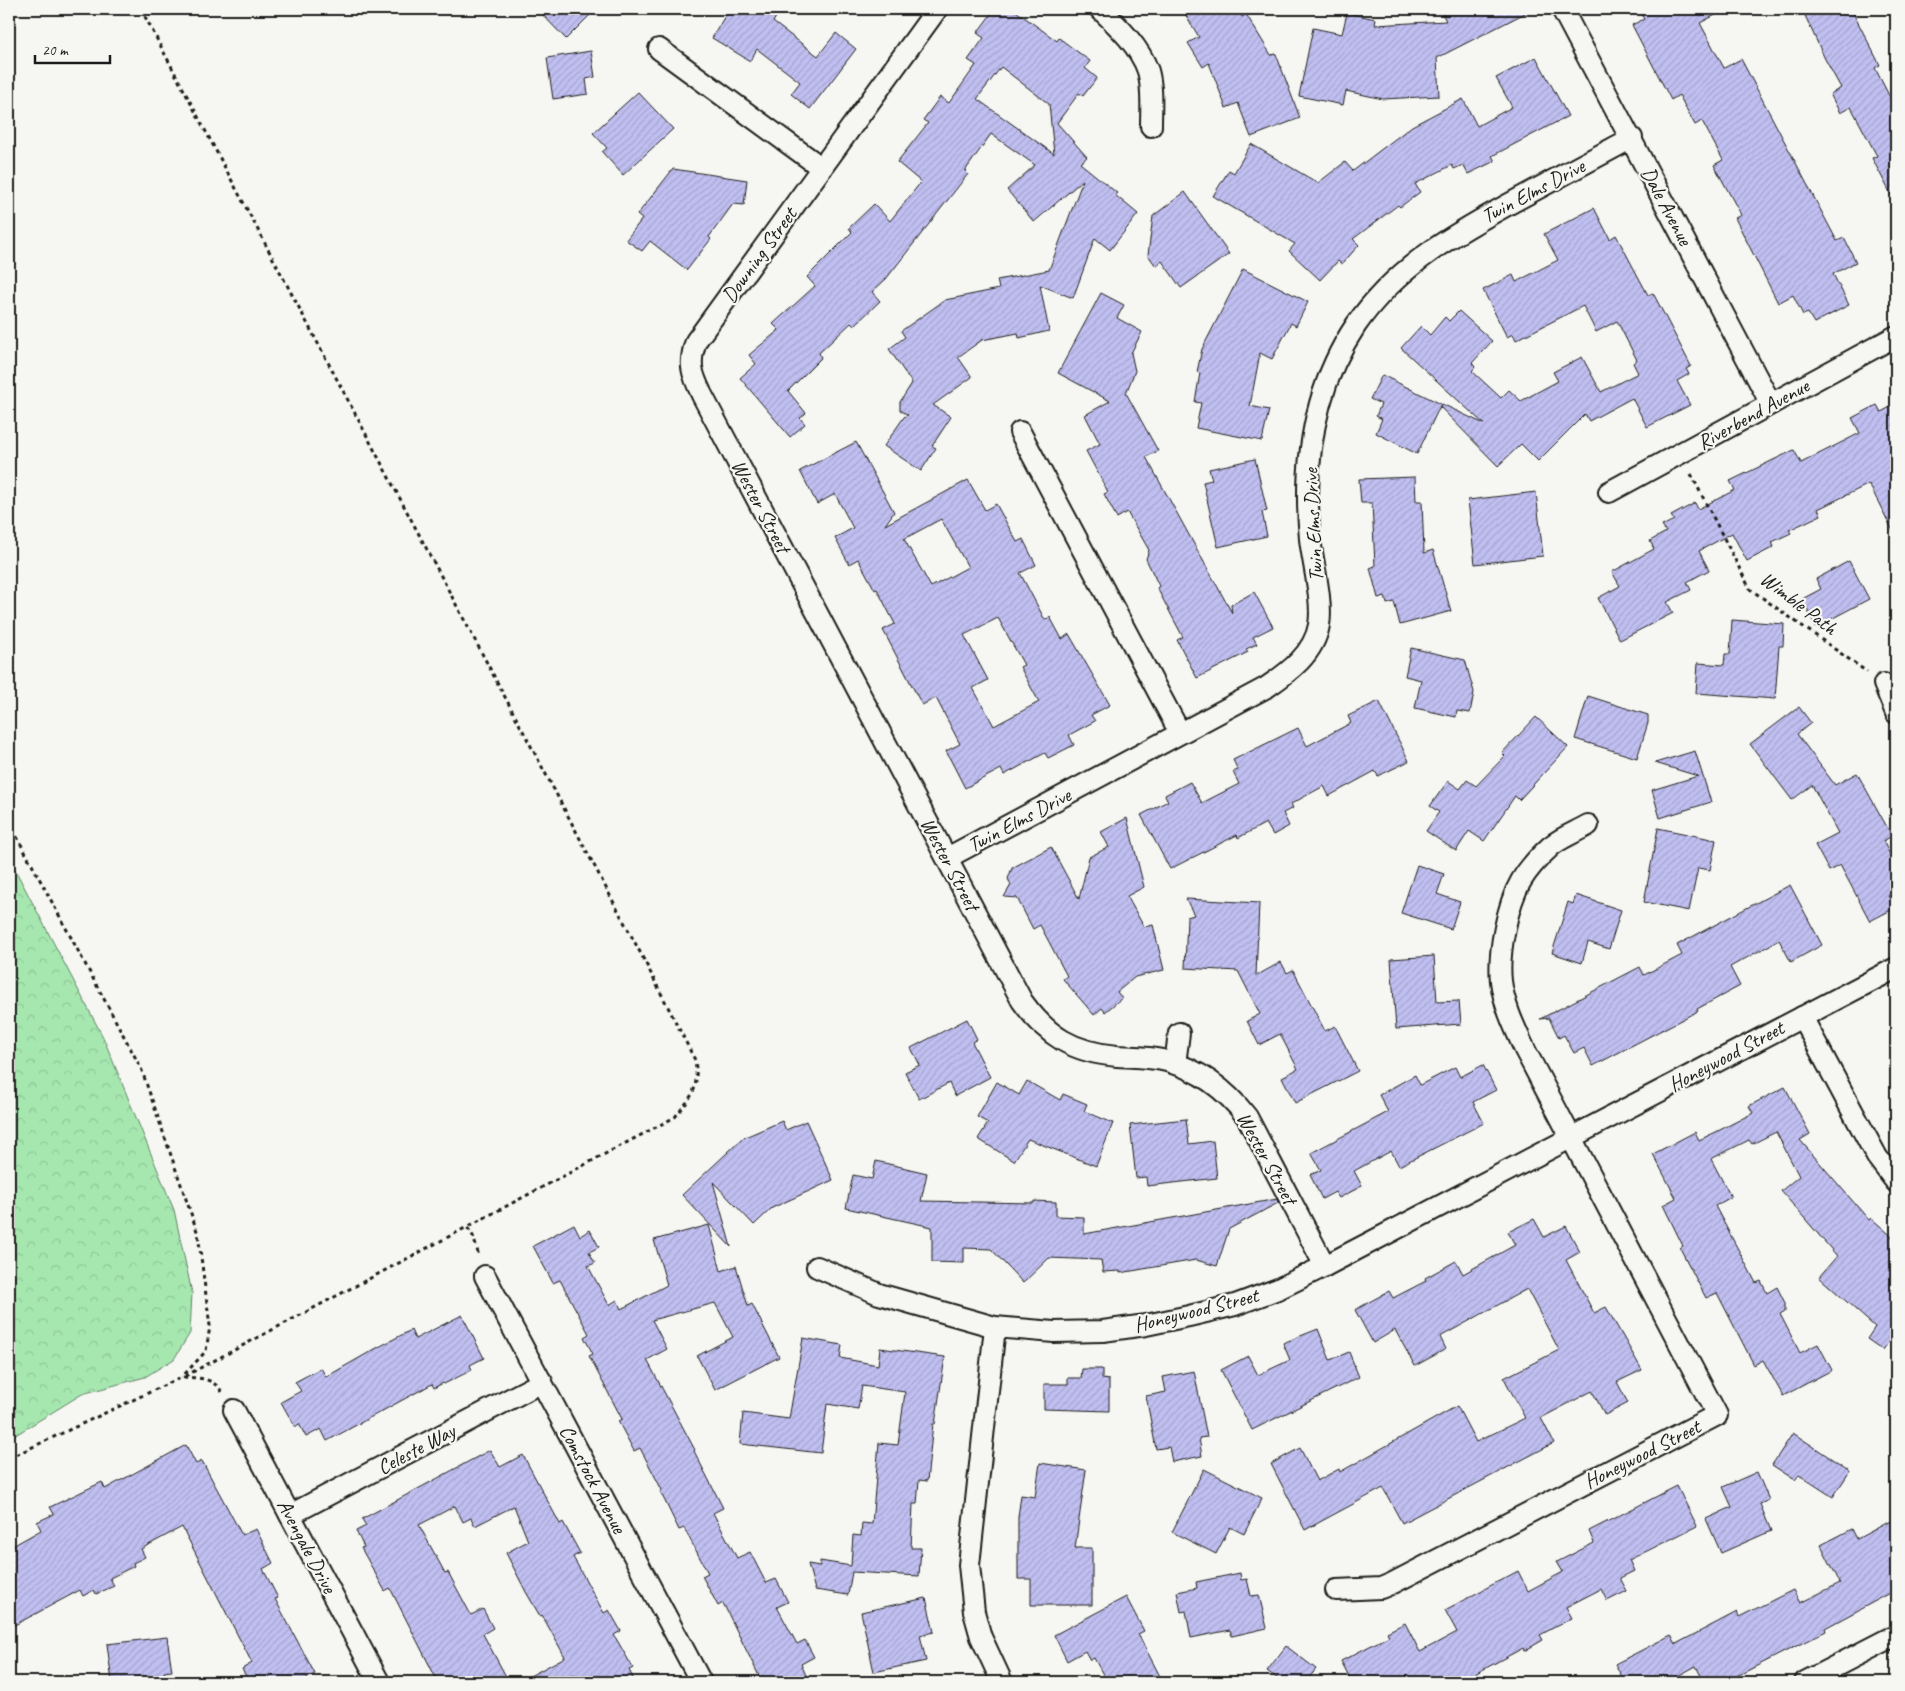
<svg xmlns="http://www.w3.org/2000/svg" width="1905" height="1691" viewBox="0 0 1905 1691" font-family="Caveat,sans-serif">
  <defs>
    <pattern id="forest-crowns" width="20" height="18" patternUnits="userSpaceOnUse" patternTransform="scale(1.25)"><rect width="20" height="18" fill="#a6e7b0"/><path d="M2 6a3 3 0 1 1 6 0M12 15a3 3 0 1 1 6 0" fill="none" stroke="#8ec697"/></pattern>
    <pattern id="building-hatch" width="6" height="6" patternUnits="userSpaceOnUse" patternTransform="scale(1.25)"><rect width="6" height="6" fill="#c0bff1"/><path d="M-1 1l2-2M0 6l6-6M5 7l2-2" fill="none" stroke="#a4a4ce"/></pattern>
  </defs>
  <rect width="100%" height="100%" fill="#f6f6f2"/>
  <filter id="ink" filterUnits="userSpaceOnUse"><feTurbulence type="fractalNoise" baseFrequency=".02" numOctaves="2"/><feDisplacementMap in="SourceGraphic" scale="10" xChannelSelector="R" yChannelSelector="G"/><feConvolveMatrix kernelMatrix="1 2 1 2 8 2 1 2 1" color-interpolation-filters="sRGB"/></filter>
  <g filter="url(#ink)">
    <polygon fill="url(#forest-crowns)" stroke="#618266" points="9,858 103,1037 174,1210 192,1293 190,1333 174,1359 145,1377 82,1394 9,1439"/>
    <g fill="url(#building-hatch)" stroke="#1c1c1c" fill-rule="evenodd">
      <polygon points="537,9 596,9 566,39"/>
      <polygon points="729,9 781,9 773,22 818,56 836,33 856,49 810,109 791,94 800,82 757,49 750,61 712,38"/>
      <path d="M995,9h18l44,32 2,-3 31,23 -5,7 12,10 -14,18 -4,-3 -22,30 30,34 -7,6 37,30 -2,2 23,19 -28,36 -15,-12 -22,60 -33,-13 9,46 -30,7 -1,-5 -36,7 -24,17 14,20 -39,28 18,12 -19,29 4,2 -15,23 -37,-25 20,-29 4,-2 -8,-5v-8l12,-19 -23,-34 16,-12 -4,-6 44,-31 54,-11 -2,-9 52,-10 34,-90 -49,42 -27,-32 28,-25 -44,-31 -26,37 3,3 -82,105 -14,13 8,9 -26,25 -3,-3 -32,30 2,5 -33,33 18,22 -6,5 5,6 -15,13 -50,-59 16,-14 -7,-9 30,-25 -6,-6 42,-38 -8,-9 45,-45 -3,-4 25,-24 16,17 31,-39 -24,-20 31,-39 -5,-3 17,-23 9,6 27,-38 -8,-5 16,-22 -7,-5zM1001,67l48,37 5,50 -77,-55z"/>
      <polygon points="1182,9 1237,9 1242,17 1246,14 1271,55 1276,54 1300,118 1251,137 1238,103 1226,108 1209,63 1203,67 1188,43 1199,37"/>
      <polygon points="1440,9 1533,9 1437,58 1439,96 1383,99 1346,91 1343,105 1299,96 1313,28 1342,34 1347,13 1376,19 1375,25 1446,21"/>
      <polygon points="1638,9 1727,9 1700,23 1724,68 1741,59 1837,241 1844,238 1856,262 1833,274 1849,305 1814,323 1808,313 1803,315 1793,295 1778,303 1735,218 1741,215 1714,165 1723,160 1702,121 1695,125 1679,95 1671,100 1632,25 1644,19"/>
      <polygon points="1802,9 1851,9 1880,65 1875,68 1896,109 1896,204 1872,158 1877,156 1851,107 1840,113 1830,94 1841,88 1825,59"/>
      <polygon points="591,51 595,77 586,79 588,94 553,99 547,58"/>
      <polygon points="1536,57 1568,116 1492,156 1495,161 1468,174 1463,165 1454,169 1452,165 1415,184 1420,192 1400,207 1398,205 1353,239 1359,245 1342,264 1338,261 1320,280 1289,251 1295,244 1213,196 1229,170 1234,173 1251,144 1318,183 1345,162 1353,171 1412,126 1463,99 1477,126 1512,107 1496,78"/>
      <polygon points="638,92 673,129 623,175 602,152 607,148 593,133"/>
      <polygon points="673,169 747,180 744,205 733,204 709,237 711,239 687,270 650,241 642,251 626,240 642,219 637,215"/>
      <polygon points="1185,192 1229,254 1181,288 1162,261 1156,266 1148,255 1153,216"/>
      <polygon points="1594,208 1610,239 1616,235 1648,295 1653,293 1691,366 1686,369 1689,374 1677,381 1690,405 1647,427 1632,398 1589,421 1585,414 1538,461 1521,444 1498,466 1440,407 1442,404 1484,424 1401,348 1421,326 1430,335 1445,317 1449,321 1459,311 1492,341 1472,363 1475,367 1472,371 1501,398 1509,390 1521,401 1558,381 1553,372 1582,357 1601,392 1638,373 1633,363 1637,360 1617,321 1596,332 1583,306 1516,340 1513,334 1507,337 1483,290 1513,275 1516,282 1558,260 1544,234"/>
      <polygon points="1243,269 1308,302 1296,326 1291,323 1272,359 1260,353 1250,406 1269,410 1262,441 1196,428 1201,403 1195,402 1200,373 1197,372 1202,349"/>
      <polygon points="1101,293 1124,305 1117,318 1142,332 1131,353 1135,371 1126,393 1158,451 1146,457 1232,613 1231,605 1254,592 1273,627 1253,637 1257,644 1246,649 1248,652 1197,678 1177,640 1183,637 1157,588 1159,586 1146,559 1149,550 1127,512 1117,518 1104,494 1108,492 1086,451 1100,444 1085,415 1110,401 1058,373"/>
      <polygon points="1382,375 1441,404 1417,454 1376,433 1382,419 1376,416 1381,404 1370,399"/>
      <polygon points="1896,404 1896,537 1869,484 1818,509 1821,515 1789,530 1791,533 1772,542 1774,547 1747,561 1732,533 1699,551 1709,570 1687,582 1691,590 1667,602 1673,613 1620,640 1598,598 1620,586 1612,572 1654,549 1650,541 1666,532 1662,526 1674,520 1671,516 1695,503 1698,509 1735,490 1730,481 1794,450 1801,463 1860,433 1852,418 1877,405 1881,412"/>
      <path d="M856,442l38,70 -9,13 83,-45 17,30 11,-6 21,38 6,-3 13,26 -16,8 25,47 5,-3 12,22 7,-5 41,71 -19,10 4,6 -26,14 5,10 -26,13 -3,-5 -41,22 -3,-6 -36,19 -19,-37 14,-7 -24,-46 -14,7 -39,-75 12,-6 -18,-35 -2,1 -17,-31 -9,5 -14,-26 18,-10 -18,-34 -18,10 -17,-33zM941,519l27,48 -37,20 -27,-48zM998,618l26,47 -4,2 19,35 -45,24 -21,-38 15,-8 -24,-45z"/>
      <polygon points="1255,459 1267,511 1262,512 1267,536 1218,547 1203,482 1212,480 1209,469"/>
      <polygon points="1415,477 1416,501 1422,501 1424,553 1433,550 1451,611 1400,625 1394,602 1387,604 1385,596 1378,598 1370,568 1375,566 1372,503 1361,503 1359,479"/>
      <polygon points="1536,492 1543,556 1475,564 1468,500"/>
      <polygon points="1849,561 1869,599 1816,627 1802,599 1821,589 1816,579"/>
      <polygon points="1732,620 1784,624 1783,646 1779,646 1775,699 1696,693 1698,663 1724,665 1725,654 1730,654"/>
      <polygon points="1411,648 1465,660 1474,692 1470,713 1457,711 1456,717 1415,708 1421,680 1405,676"/>
      <polygon points="1588,696 1648,715 1648,723 1637,758 1575,739"/>
      <polygon points="1379,701 1409,761 1378,776 1375,771 1329,796 1324,786 1291,804 1293,808 1283,813 1289,826 1273,835 1266,823 1238,838 1237,835 1170,869 1141,815 1168,801 1165,795 1190,782 1202,803 1239,784 1233,772 1238,770 1233,760 1298,728 1307,746 1351,723 1348,716"/>
      <polygon points="1799,707 1811,723 1797,734 1835,785 1857,773 1892,836 1883,841 1896,866 1896,892 1888,896 1895,908 1870,921 1840,865 1829,871 1815,845 1838,833 1812,785 1792,800 1750,744"/>
      <polygon points="1536,717 1568,747 1519,800 1515,796 1484,841 1469,831 1456,851 1426,831 1439,812 1430,806 1448,781 1460,789 1467,780 1476,786 1505,756 1502,753"/>
      <polygon points="1695,751 1711,802 1660,818 1652,790 1698,776 1655,763"/>
      <polygon points="1127,818 1144,887 1127,896 1144,927 1153,925 1164,970 1135,977 1117,992 1122,998 1105,1012 1102,1008 1094,1015 1063,979 1067,976 1040,925 1033,929 1017,898 1004,897 1011,885 1008,879 1012,868 1051,847 1079,899 1089,857 1109,847 1101,832"/>
      <polygon points="1658,828 1716,840 1710,870 1698,868 1689,911 1644,902"/>
      <polygon points="1417,865 1444,874 1437,894 1460,902 1451,929 1401,913"/>
      <polygon points="1790,885 1822,945 1791,962 1779,940 1730,967 1740,986 1697,1009 1698,1011 1593,1066 1584,1048 1574,1053 1564,1035 1559,1038 1549,1018 1540,1019 1640,967 1644,975 1682,955 1677,945"/>
      <polygon points="1576,895 1621,910 1609,949 1588,942 1582,963 1552,953 1568,902 1573,904"/>
      <polygon points="1186,899 1259,903 1256,976 1281,962 1287,973 1293,970 1325,1031 1335,1026 1358,1071 1295,1103 1282,1077 1298,1069 1280,1034 1259,1045 1247,1021 1260,1014 1238,971 1185,968 1187,917 1194,915"/>
      <polygon points="1434,956 1437,1002 1459,1001 1461,1024 1396,1029 1391,959"/>
      <polygon points="967,1019 977,1039 972,1042 990,1077 955,1096 949,1083 919,1099 905,1072 920,1065 911,1048"/>
      <polygon points="1483,1065 1496,1090 1473,1102 1484,1123 1399,1166 1391,1151 1354,1171 1362,1186 1339,1198 1335,1192 1322,1199 1310,1175 1321,1170 1311,1153 1388,1112 1379,1095 1415,1075 1420,1085 1455,1067 1460,1077"/>
      <polygon points="1027,1081 1060,1100 1063,1094 1087,1104 1084,1111 1113,1123 1096,1166 1028,1139 1014,1161 978,1139 988,1123 977,1117 997,1082 1019,1095"/>
      <polygon points="1785,1087 1810,1134 1800,1140 1869,1220 1871,1218 1896,1240 1896,1346 1889,1341 1883,1350 1867,1339 1875,1327 1819,1277 1837,1256 1781,1191 1799,1176 1776,1132 1752,1144 1749,1140 1711,1159 1731,1197 1715,1206 1756,1283 1761,1281 1767,1293 1777,1287 1785,1303 1785,1311 1780,1314 1800,1353 1818,1344 1832,1370 1783,1396 1763,1360 1754,1365 1717,1293 1706,1298 1680,1248 1683,1246 1663,1205 1676,1198 1653,1154 1695,1132 1699,1140 1716,1132 1753,1113 1749,1106"/>
      <polygon points="1186,1119 1189,1144 1213,1141 1217,1178 1147,1186 1146,1177 1136,1178 1130,1125"/>
      <polygon points="782,1121 786,1130 806,1121 833,1180 772,1208 754,1225 713,1182 731,1247 682,1195 743,1138"/>
      <polygon points="876,1161 927,1173 921,1201 1034,1203 1034,1201 1056,1202 1056,1216 1084,1217 1084,1234 1277,1199 1278,1203 1229,1229 1217,1266 1196,1260 1120,1273 1120,1271 1103,1272 1101,1260 1049,1258 1023,1283 991,1249 964,1248 964,1263 932,1262 932,1227 846,1208 853,1175 872,1179"/>
      <polygon points="1534,1219 1544,1237 1566,1226 1580,1252 1566,1260 1594,1313 1606,1307 1642,1370 1617,1382 1628,1403 1605,1415 1592,1391 1541,1418 1554,1443 1402,1523 1383,1488 1305,1530 1271,1464 1300,1448 1317,1481 1339,1469 1340,1472 1457,1406 1476,1442 1525,1418 1504,1378 1559,1350 1527,1289 1440,1337 1446,1349 1415,1366 1395,1330 1373,1343 1355,1310 1389,1291 1393,1298 1426,1281 1425,1278 1456,1261 1463,1274 1515,1245 1508,1232"/>
      <polygon points="574,1224 580,1236 590,1230 599,1247 589,1252 595,1263 588,1266 609,1305 617,1300 621,1309 667,1285 654,1240 709,1225 721,1271 736,1266 748,1306 752,1304 779,1357 715,1390 697,1356 733,1337 715,1303 652,1320 667,1349 647,1360 695,1450 694,1451 723,1508 713,1513 737,1558 750,1552 766,1583 776,1579 788,1602 777,1607 797,1644 805,1640 814,1657 801,1664 809,1682 762,1682 723,1603 718,1606 702,1576 708,1573 684,1528 679,1530 660,1491 662,1490 640,1448 634,1451 618,1421 622,1419 589,1356 593,1354 584,1337 589,1334 560,1280 553,1283 533,1246"/>
      <polygon points="462,1315 484,1358 470,1365 472,1370 444,1384 443,1383 434,1388 432,1384 327,1441 321,1429 306,1437 299,1424 295,1427 281,1402 301,1391 295,1382 321,1368 326,1377 375,1349 411,1330 415,1339"/>
      <polygon points="1318,1329 1330,1360 1349,1352 1359,1377 1252,1430 1221,1370 1248,1356 1258,1375 1290,1360 1283,1343"/>
      <polygon points="803,1338 842,1345 840,1358 878,1365 880,1348 945,1357 935,1424 933,1424 927,1481 919,1480 917,1504 913,1504 911,1548 921,1548 919,1576 852,1572 848,1595 815,1590 808,1564 820,1566 820,1561 851,1566 853,1535 861,1536 862,1523 872,1524 879,1443 898,1445 905,1392 862,1386 858,1409 827,1404 821,1453 740,1444 743,1413 789,1419"/>
      <polygon points="1082,1369 1102,1369 1102,1379 1109,1380 1109,1411 1044,1409 1044,1384 1068,1384 1068,1378 1081,1378"/>
      <polygon points="1194,1371 1207,1437 1199,1438 1202,1456 1172,1462 1169,1447 1156,1449 1146,1396 1166,1392 1163,1377"/>
      <polygon points="1793,1433 1850,1471 1833,1497 1799,1475 1795,1480 1772,1465"/>
      <polygon points="186,1445 196,1464 202,1461 242,1535 256,1529 273,1563 263,1569 278,1598 275,1599 315,1674 300,1682 249,1682 242,1669 252,1663 182,1527 141,1549 145,1557 133,1563 134,1566 110,1578 114,1586 96,1594 94,1590 83,1596 80,1590 9,1628 9,1548 41,1530 37,1522 54,1514 50,1507 102,1482 105,1489"/>
      <polygon points="490,1450 500,1467 523,1455 560,1524 563,1522 580,1553 573,1557 604,1613 609,1610 621,1631 614,1635 633,1668 629,1670 635,1682 579,1682 574,1674 559,1682 519,1682 565,1657 542,1615 540,1616 526,1592 506,1553 528,1541 514,1506 475,1526 471,1518 463,1522 455,1506 419,1525 445,1573 448,1572 471,1615 483,1609 493,1628 483,1634 509,1682 438,1682 390,1588 385,1591 361,1548 364,1547 356,1531 366,1526 362,1519"/>
      <polygon points="1040,1463 1086,1470 1075,1548 1092,1548 1092,1605 1031,1605 1031,1579 1018,1579 1018,1517 1021,1495 1035,1497"/>
      <polygon points="1204,1469 1262,1498 1244,1534 1230,1527 1216,1554 1172,1532"/>
      <polygon points="1757,1472 1769,1500 1760,1504 1771,1531 1721,1553 1706,1519 1732,1507 1723,1487"/>
      <polygon points="1677,1486 1697,1526 1629,1560 1634,1571 1620,1578 1627,1591 1607,1601 1601,1589 1566,1607 1572,1618 1540,1635 1543,1640 1524,1651 1523,1648 1460,1682 1352,1682 1341,1661 1389,1636 1387,1632 1405,1623 1420,1652 1457,1632 1445,1610 1518,1571 1528,1591 1563,1572 1557,1562 1594,1543 1589,1531"/>
      <polygon points="1896,1518 1896,1590 1825,1628 1826,1631 1725,1682 1704,1682 1696,1666 1667,1682 1625,1682 1615,1664 1671,1635 1676,1644 1737,1612 1739,1617 1793,1590 1800,1603 1840,1583 1821,1545 1852,1529 1857,1539"/>
      <polygon points="1240,1573 1241,1580 1247,1579 1251,1596 1259,1595 1267,1628 1232,1636 1230,1630 1191,1638 1186,1611 1181,1612 1177,1592 1197,1588 1196,1582"/>
      <polygon points="1126,1597 1144,1631 1138,1634 1163,1682 1107,1682 1094,1658 1090,1660 1085,1651 1067,1661 1054,1635"/>
      <polygon points="926,1598 934,1632 920,1635 926,1661 874,1672 861,1612"/>
      <polygon points="167,1637 172,1671 164,1672 166,1682 112,1682 107,1644"/>
      <polygon points="1286,1646 1316,1669 1306,1682 1282,1682 1267,1671"/>
    </g>
    <g fill="none" stroke-linecap="round" stroke-linejoin="round">
      <defs>
        <g id="street">
          <path d="M937,9l-241,332c-8,23 -4,33 6,54l320,606c26,36 51,51 95,55 17,1 34,1 50,5 33,9 59,29 80,56l78,149"/>
          <path d="M1100,9c18,17 40,38 48,62 5,18 3,37 3,55"/>
          <polyline points="1562,9 1771,404"/>
          <polyline points="659,49 822,168"/>
          <polyline points="1020,432 1180,733"/>
          <polyline points="1609,492 1896,336"/>
          <polyline points="1884,684 1896,713"/>
          <path d="M947,858l320,-171c22,-15 47,-33 52,-62 4,-24 -6,-61 -9,-86 -7,-75 3,-150 46,-214 41,-60 103,-94 166,-128 36,-19 73,-39 110,-59"/>
          <polyline points="1802,1017 1877,1157 1896,1182"/>
          <polyline points="1175,1064 1179,1033"/>
          <polyline points="817,1267 879,1294 995,1327 1054,1332 1103,1331 1146,1325 1189,1316 1235,1305 1278,1289 1325,1266 1896,968"/>
          <polyline points="485,1276 701,1682"/>
          <polyline points="995,1327 969,1565 974,1612 981,1637 1002,1682"/>
          <polyline points="234,1410 379,1682"/>
          <polyline points="290,1515 542,1382"/>
          <path d="M1336,1590l45,-2 12,-5 324,-168 -192,-365c-10,-22 -21,-44 -24,-69 -3,-28 6,-76 20,-100 8,-14 19,-25 30,-35 11,-9 25,-14 37,-21"/>
          <polyline points="1805,1682 1896,1635"/>
        </g>
      </defs>
      <use href="#street" stroke="#1c1c1c" stroke-width="24"/>
      <g stroke="#1c1c1c" stroke-width="3" stroke-dasharray="4 4" stroke-linecap="butt">
        <path d="M141,9l500,945 54,106c4,30 -2,35 -20,57l-208,110"/>
        <polyline points="1691,474 1750,589 1867,672"/>
        <polyline points="9,822 141,1068 198,1234 210,1326 206,1351 182,1377"/>
        <polyline points="185,1376 467,1227 473,1236 479,1256"/>
        <path d="M9,1458l173,-81c17,1 30,0 40,15"/>
      </g>
      <use href="#street" stroke="#f6f6f2" stroke-width="20"/>
    </g>
  </g>
  <g text-anchor="middle" dominant-baseline="central" stroke-width="4.5" stroke-linejoin="round" paint-order="stroke">
    <g font-size="21" fill="#1c1c1c" stroke="#f6f6f2">
      <text transform="translate(1533 191) rotate(-28)">Twin Elms Drive</text>
      <text transform="translate(1667 206) rotate(62)">Dale Avenue</text>
      <text transform="translate(759 255) rotate(-54)">Downing Street</text>
      <text transform="translate(1753 414) rotate(-29)">Riverbend Avenue</text>
      <text transform="translate(761 506) rotate(62)">Wester Street</text>
      <text transform="translate(1313 525) rotate(-93)">Twin Elms Drive</text>
      <text transform="translate(1799 603) rotate(37)">Wimble Path</text>
      <text transform="translate(1019 820) rotate(-28)">Twin Elms Drive</text>
      <text transform="translate(950 864) rotate(62)">Wester Street</text>
      <text transform="translate(1726 1056) rotate(-28)">Honeywood Street</text>
      <text transform="translate(1267 1158) rotate(61)">Wester Street</text>
      <text transform="translate(1196 1310) rotate(-14)">Honeywood Street</text>
      <text transform="translate(416 1449) rotate(-28)">Celeste Way</text>
      <text transform="translate(1642 1454) rotate(-27)">Honeywood Street</text>
      <text transform="translate(593 1479) rotate(62)">Comstock Avenue</text>
      <text transform="translate(307 1546) rotate(62)">Avengale Drive</text>
    </g>
  </g>
  <rect width="1905" height="1691" fill="none" stroke="#f6f6f2" stroke-width="30"/>
  <rect x="15" y="15" width="1875" height="1661" fill="none" stroke="#1c1c1c" stroke-width="2" filter="url(#ink)"/>
  <path d="M35 55v8h75v-8" fill="none" stroke="#1c1c1c" stroke-width="2.5"/>
  <text x="42" y="55" font-size="15" fill="#1c1c1c" stroke="#f6f6f2" stroke-width="4" paint-order="stroke">20 m</text>
</svg>
